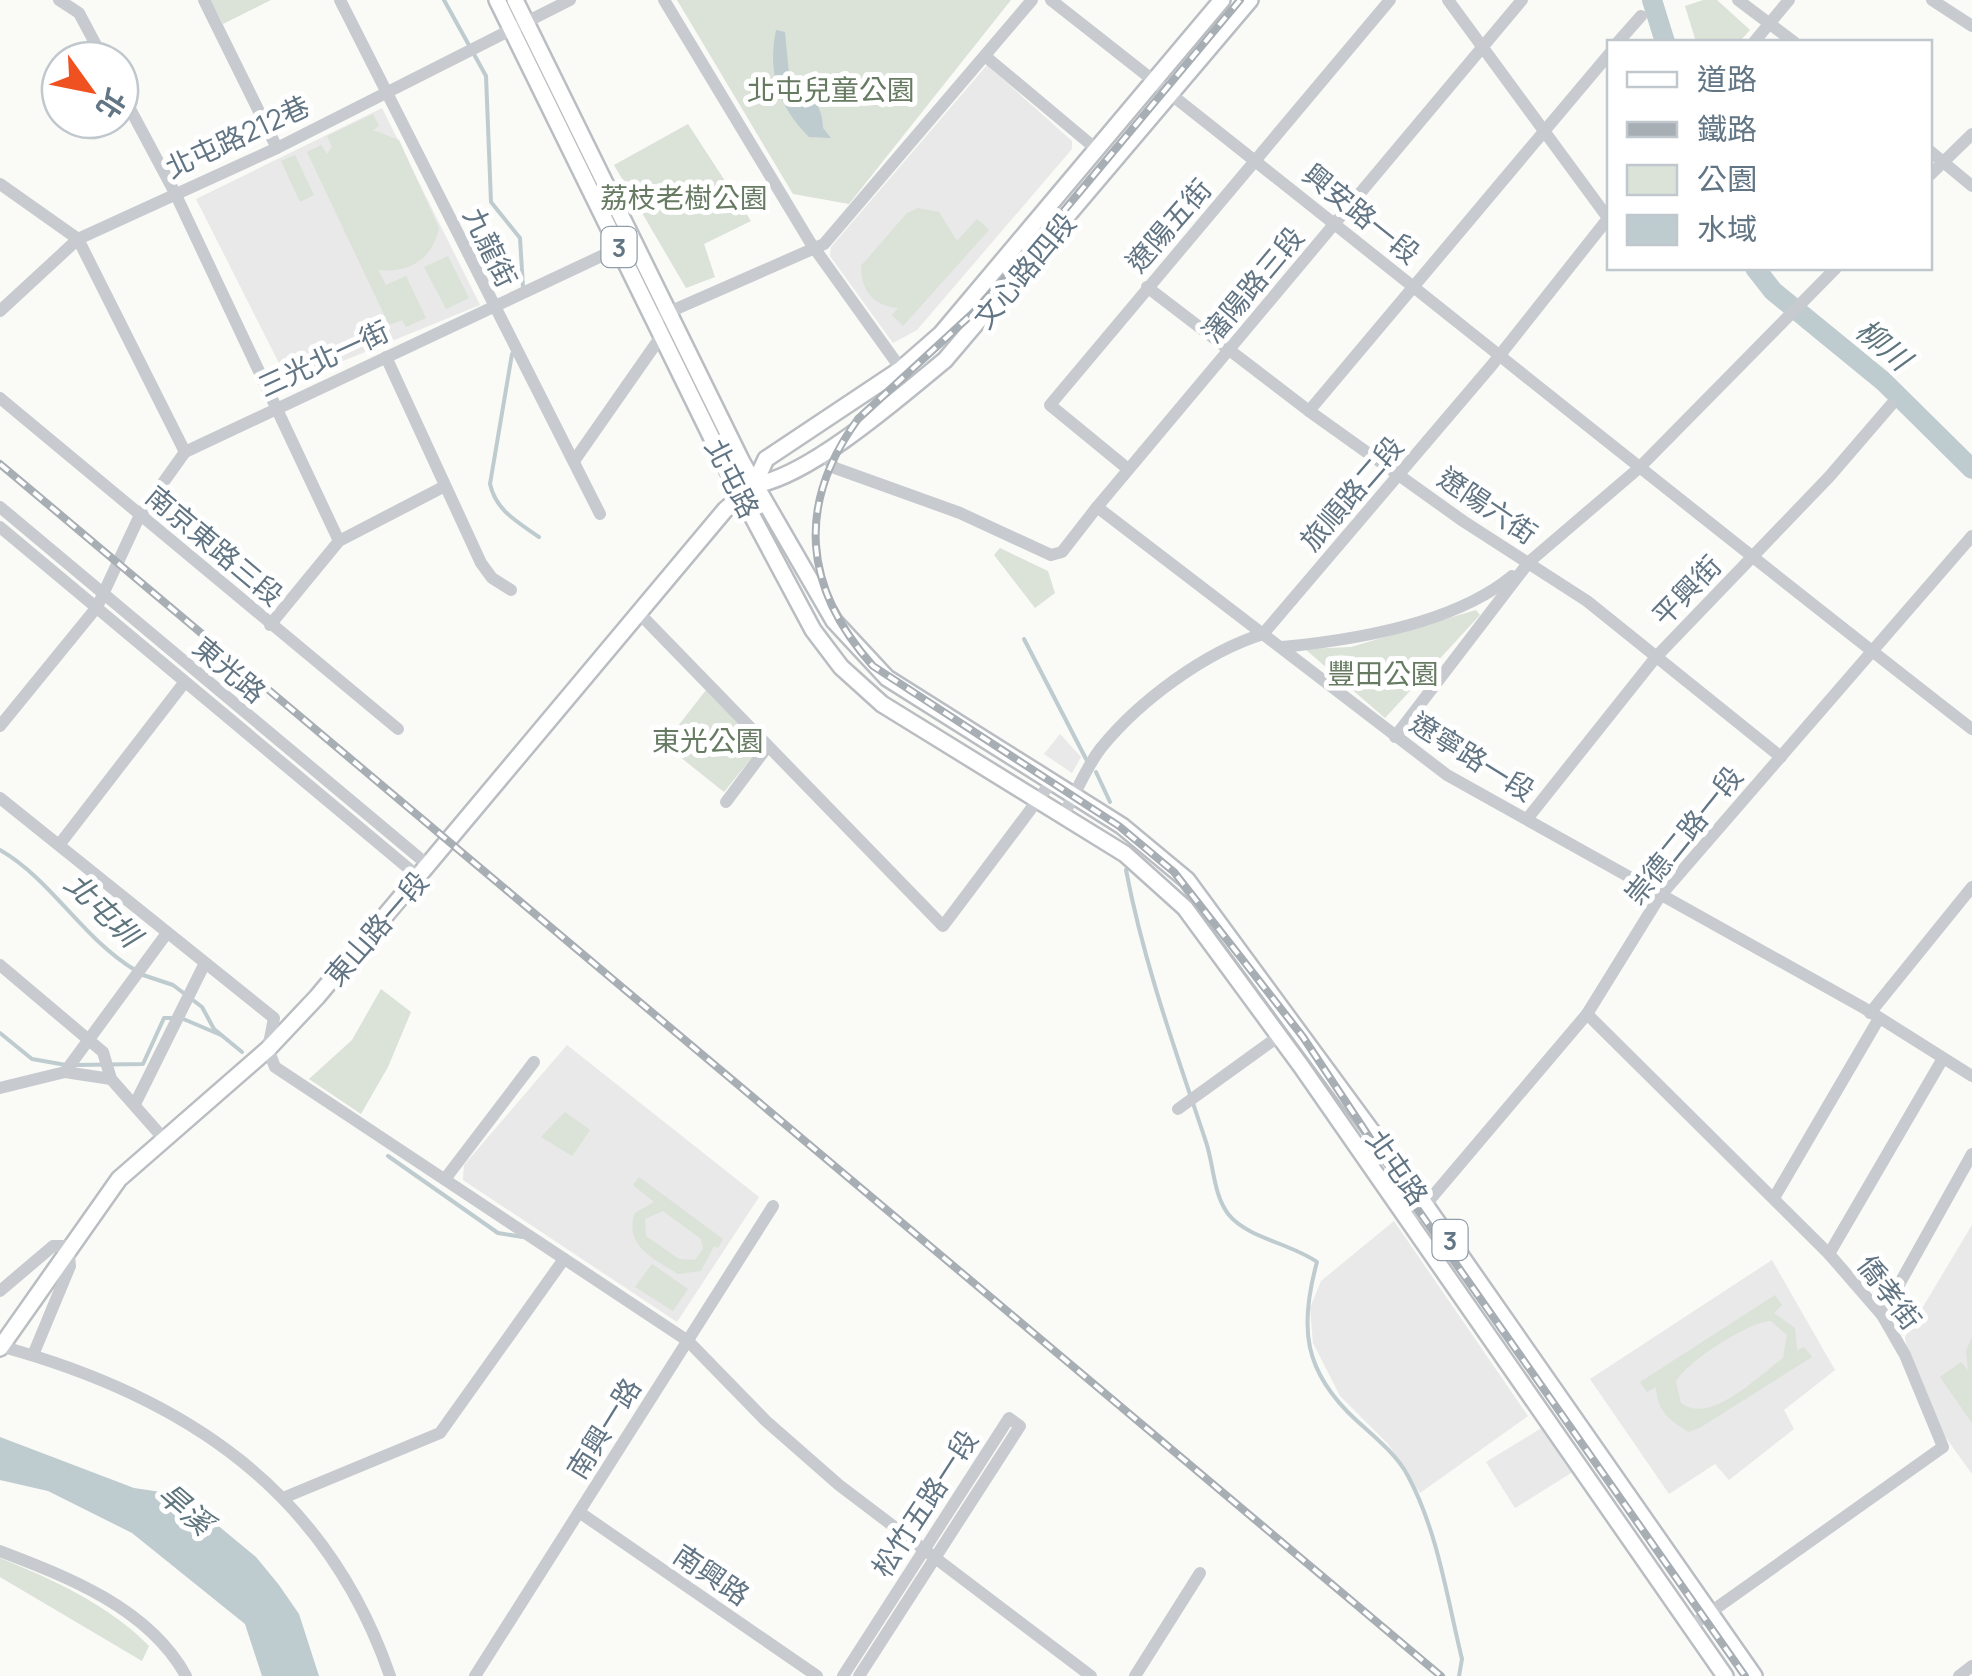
<svg xmlns="http://www.w3.org/2000/svg" width="1972" height="1676" viewBox="0 0 1972 1676" font-family="Manrope,'Noto Sans TC',sans-serif">
  <rect width="100%" height="100%" fill="#fafaf7"/>
  <g fill="#e8e9e8">
    <polygon points="987,65 1072,141 1072,149 917,330 893,343 830,256 831,247"/>
    <polygon points="382,108 480,305 289,383 196,199"/>
    <polygon points="1060,734 1081,757 1072,773 1044,754"/>
    <polygon points="567,1045 759,1197 677,1322 463,1180 464,1165"/>
    <polygon points="1394,1221 1528,1416 1420,1493 1388,1444 1340,1396 1313,1343 1310,1308 1321,1281"/>
    <polygon points="1972,1225 1972,1474 1944,1435 1911,1367 1905,1337"/>
    <polygon points="1772,1260 1835,1370 1784,1410 1794,1429 1729,1480 1715,1464 1669,1494 1590,1379"/>
    <polygon points="1548,1424 1576,1470 1515,1508 1486,1462"/>
  </g>
  <g fill="#dbe2d8" fill-rule="evenodd">
    <polygon points="210,0 271,0 223,24"/>
    <polygon points="677,0 1011,0 849,204 793,194"/>
    <polygon points="1703,0 1717,0 1750,30 1739,42 1696,42 1685,6"/>
    <path d="M373,114l6,12 -6,4 26,10 40,88c-7,32 -30,45 -61,42l8,15 20,-9 20,42 -20,9 -4,-7 -13,5 -82,-173 14,-7 6,9 5,-7 -5,-11z"/>
    <polygon points="688,124 751,221 704,244 715,277 686,288 614,165"/>
    <polygon points="295,155 314,195 300,202 281,161"/>
    <path d="M918,208l21,4 18,29 20,-22 12,11 -86,96 -11,-11 6,-7c-25,-2 -37,-18 -37,-42l46,-53z"/>
    <polygon points="448,256 469,298 446,309 424,267"/>
    <polygon points="1000,548 1048,571 1055,593 1035,608 994,555"/>
    <polygon points="1476,610 1480,615 1385,718 1305,649 1351,647"/>
    <polygon points="706,690 762,745 724,792 664,744"/>
    <polygon points="381,989 411,1012 388,1067 361,1114 309,1079 352,1040"/>
    <polygon points="565,1112 590,1130 572,1156 541,1137"/>
    <path d="M639,1177l84,62 -5,9 -4,-2 -13,25 -23,3c-24,-15 -55,-29 -43,-61l19,-11 -21,-17zM663,1211l38,28 2,10 -8,11 -16,-1 -33,-23 -1,-17z"/>
    <polygon points="652,1264 688,1289 673,1311 635,1287"/>
    <path d="M1775,1295l7,10 -8,8 21,15 2,22 7,-3 8,10 -111,70 -12,5c-20,-11 -32,-22 -33,-45l-9,5 -7,-10zM1771,1321l16,14 -4,23c-24,17 -73,68 -102,45l-5,-21c8,-19 74,-61 95,-61z"/>
    <polygon points="1972,1337 1972,1423 1940,1377 1961,1362 1968,1370 1966,1351"/>
    <path d="M0,1558c52,21 109,47 149,88l-7,15 -142,-84z"/>
  </g>
  <g fill="#becbcf">
    <path d="M776,30l9,2 4,42c18,21 33,25 34,54l8,10 -22,-1c-30,-30 -42,-64 -33,-107z"/>
    <polygon points="0,1437 134,1488 181,1495 256,1557 279,1585 299,1614 319,1676 262,1676 245,1624 132,1533 48,1491 0,1480"/>
  </g>
  <g fill="none" stroke-linecap="round" stroke-linejoin="round">
    <g stroke="#becbcf" stroke-width="4">
      <polyline points="444,0 486,76 491,202 520,238 523,287"/>
      <path d="M512,354l-22,130c6,27 28,38 49,53"/>
      <polyline points="1024,639 1086,759"/>
      <polyline points="1096,772 1110,802"/>
      <path d="M0,850c52,30 82,88 135,120"/>
      <path d="M1126,870c18,94 50,182 80,272 8,23 7,53 23,73 19,23 63,29 88,47 -18,65 -14,109 39,158 18,16 41,35 52,56 30,56 39,122 54,183l-3,17"/>
      <polyline points="143,975 173,985 202,1007 214,1029 242,1052"/>
      <polyline points="181,1018 221,1035"/>
      <polyline points="0,1033 32,1059 66,1065"/>
      <polyline points="75,1065 143,1064 164,1018 171,1018"/>
      <polyline points="388,1156 498,1233 523,1237"/>
    </g>
    <g stroke="#becbcf" stroke-width="20">
      <polyline points="1652,0 1665,42"/>
      <polyline points="1755,268 1773,291 1883,381 1972,469"/>
    </g>
    <defs>
      <g id="major">
        <polyline points="497,0 726,467 813,630 841,667 882,704 1125,854 1185,908 1301,1066 1725,1676"/>
        <polyline points="515,0 742,462 834,621 887,678 1122,826 1187,880 1417,1193 1754,1676"/>
        <path d="M754,485c55,-8 146,-88 191,-125l305,-360"/>
        <polyline points="0,1348 119,1179 268,1049 317,997 725,510 754,485 766,459 901,369 941,334 1222,0"/>
      </g>
    </defs>
    <use href="#major" stroke="#babec2" stroke-width="20"/>
    <g stroke="#c7cbcf" stroke-width="12">
      <polyline points="59,0 79,13 104,60"/>
      <polyline points="204,0 277,148"/>
      <polyline points="340,0 600,514"/>
      <polyline points="664,0 810,242 901,369"/>
      <path d="M1051,0c308,241 612,489 921,729"/>
      <polyline points="1448,0 1608,218"/>
      <polyline points="1738,0 1794,42"/>
      <polyline points="1932,0 1972,26"/>
      <polyline points="1618,42 1641,16"/>
      <polyline points="1754,42 1789,0"/>
      <polyline points="985,56 1095,148"/>
      <polyline points="120,90 175,193 339,541"/>
      <polyline points="1930,151 1972,186"/>
      <polyline points="1930,175 1972,134"/>
      <polyline points="0,184 78,239 185,452"/>
      <polyline points="1147,287 1309,411 1463,521 1587,601 1781,757"/>
      <polyline points="0,311 78,239 277,148 570,0"/>
      <polyline points="660,316 824,244 1032,0"/>
      <polyline points="386,357 481,563 492,578 511,590"/>
      <polyline points="0,398 398,729"/>
      <polyline points="1309,411 1610,53"/>
      <polyline points="822,452 835,468 960,513 1051,555 1062,552 1097,507 1447,775 1864,1008 1972,1076"/>
      <polyline points="574,461 662,335"/>
      <polyline points="1128,469 1050,405 1390,0"/>
      <polyline points="0,507 429,866"/>
      <polyline points="1097,507 1522,0"/>
      <polyline points="0,527 420,878"/>
      <polyline points="638,612 943,926 1052,781"/>
      <polyline points="270,625 339,541 445,486"/>
      <path d="M1282,647c73,-7 172,-23 230,-71"/>
      <polyline points="0,726 97,607 140,515 185,452 627,244"/>
      <polyline points="1395,737 1529,562 1639,468 1836,268"/>
      <polyline points="0,798 274,1018 268,1049 275,1067 688,1341 766,1421 839,1485 1091,1676"/>
      <polyline points="726,802 768,746"/>
      <path d="M1063,815c13,-21 23,-48 38,-67 38,-47 104,-96 162,-114l229,-269 118,-149"/>
      <polyline points="1527,819 1656,657 1829,477 1891,405"/>
      <polyline points="59,845 184,683"/>
      <polyline points="0,965 103,1052 111,1079"/>
      <polyline points="1870,1013 1972,887"/>
      <polyline points="1587,1014 1829,1254 1882,1315 1905,1355 1943,1447 1691,1626"/>
      <polyline points="65,1072 167,933"/>
      <polyline points="0,1088 65,1072 111,1079 164,1139"/>
      <polyline points="136,1102 205,963"/>
      <polyline points="1178,1109 1279,1036"/>
      <polyline points="445,1179 534,1062"/>
      <polyline points="1774,1198 1878,1020"/>
      <polyline points="1410,1223 1587,1014 1660,896 1972,536"/>
      <polyline points="1829,1254 1942,1060"/>
      <polyline points="0,1291 53,1246 68,1246 70,1266 33,1355"/>
      <polyline points="1882,1315 1972,1154"/>
      <path d="M0,1346c184,50 326,144 390,330"/>
      <polyline points="283,1498 440,1433 564,1259"/>
      <polyline points="579,1512 817,1676"/>
      <path d="M0,1551c68,26 149,57 186,125"/>
      <polyline points="475,1676 773,1206"/>
      <polyline points="843,1676 1009,1418 1020,1426 859,1676"/>
      <polyline points="1135,1676 1200,1573"/>
      <polyline points="1959,1676 1972,1666"/>
    </g>
    <use href="#major" stroke="#fff" stroke-width="15"/>
    <defs>
      <g id="rail">
        <path d="M1240,0l-208,249 -59,64 -115,106c-62,85 -55,169 15,247l246,160 55,46 129,165 104,157 338,482"/>
        <polyline points="0,464 1441,1676"/>
      </g>
    </defs>
    <use href="#rail" stroke="#a7aeb4" stroke-width="8"/>
    <use href="#rail" stroke="#fff" stroke-width="4" stroke-dasharray="11" stroke-linecap="butt"/>
  </g>
  <g text-anchor="middle" dominant-baseline="central" stroke-width="10" stroke-linejoin="round" paint-order="stroke">
    <g fill="#fff" stroke="#919ea9" stroke-width="2.5">
      <rect x="601.5" y="227" width="35" height="40" rx="8"/>
      <rect x="1432.5" y="1220" width="35" height="40" rx="8"/>
    </g>
    <g font-size="25" font-weight="bold" fill="#627584">
      <text x="619" y="247">3</text>
      <text x="1450" y="1240">3</text>
    </g>
    <g font-size="28" fill="#667b62" stroke="#fff">
      <text x="831" y="89">北屯兒童公園</text>
      <text x="684" y="197">荔枝老樹公園</text>
      <text x="1383" y="673">豐田公園</text>
      <text x="708" y="740">東光公園</text>
    </g>
    <g font-size="28" fill="#627584" stroke="#fff">
      <text transform="translate(237 136) rotate(-25)">北屯路212巷</text>
      <text transform="translate(1362 213) rotate(39)">興安路一段</text>
      <text transform="translate(1168 225) rotate(-49)">遼陽五街</text>
      <text transform="translate(491 247) rotate(64)">九龍街</text>
      <text transform="translate(1024 270) rotate(-50)">文心路四段</text>
      <text transform="translate(1252 284) rotate(-50)">瀋陽路三段</text>
      <text transform="translate(323 358) rotate(-25)">三光北一街</text>
      <text transform="translate(733 478) rotate(63)">北屯路</text>
      <text transform="translate(1351 493) rotate(-49)">旅順路二段</text>
      <text transform="translate(1488 505) rotate(34)">遼陽六街</text>
      <text transform="translate(215 545) rotate(40)">南京東路三段</text>
      <text transform="translate(1686 590) rotate(-46)">平興街</text>
      <text transform="translate(230 669) rotate(40)">東光路</text>
      <text transform="translate(1473 756) rotate(32)">遼寧路一段</text>
      <text transform="translate(1683 835) rotate(-51)">崇德二路一段</text>
      <text transform="translate(376 928) rotate(-49)">東山路一段</text>
      <text transform="translate(1398 1167) rotate(55)">北屯路</text>
      <text transform="translate(1890 1292) rotate(53)">僑孝街</text>
      <text transform="translate(603 1428) rotate(-58)">南興一路</text>
      <text transform="translate(924 1503) rotate(-57)">松竹五路一段</text>
      <text transform="translate(712 1574) rotate(34)">南興路</text>
    </g>
    <g font-size="30" font-style="italic" fill="#5e757e" stroke="#fff">
      <text transform="translate(1884 344) rotate(40)">柳川</text>
      <text transform="translate(103 909) rotate(44)">北屯圳</text>
      <text transform="translate(186 1508) rotate(41)">旱溪</text>
    </g>
  </g>
  <rect x="1607" y="40" width="325" height="230" fill="#ffffff" stroke="#c0c8ce" stroke-width="2.5"/>
  <rect x="1627" y="72" width="50" height="15" fill="#ffffff" stroke="#c0c8ce" stroke-width="2.5"/>
  <text x="1697" y="90" font-size="30" fill="#627584">道路</text>
  <rect x="1627" y="122" width="50" height="15" fill="#a7aeb4" stroke="#c0c8ce" stroke-width="2.5"/>
  <text x="1697" y="140" font-size="30" fill="#627584">鐵路</text>
  <rect x="1627" y="165" width="50" height="30" fill="#dbe2d8" stroke="#c0c8ce" stroke-width="2.5"/>
  <text x="1697" y="190" font-size="30" fill="#627584">公園</text>
  <rect x="1627" y="215" width="50" height="30" fill="#becbcf" stroke="#c0c8ce" stroke-width="2.5"/>
  <text x="1697" y="240" font-size="30" fill="#627584">水域</text>
  <g transform="translate(90 90) rotate(123)"><circle r="48" fill="#ffffff" stroke="#c0c8ce" stroke-width="2.5"/>
  <path d="M0-8L18 38L0 25L-18 38Z" fill="#f05121"/>
  <text y="-15" font-size="28" font-weight="bold" text-anchor="middle" fill="#627584">北</text>
  </g>
</svg>
